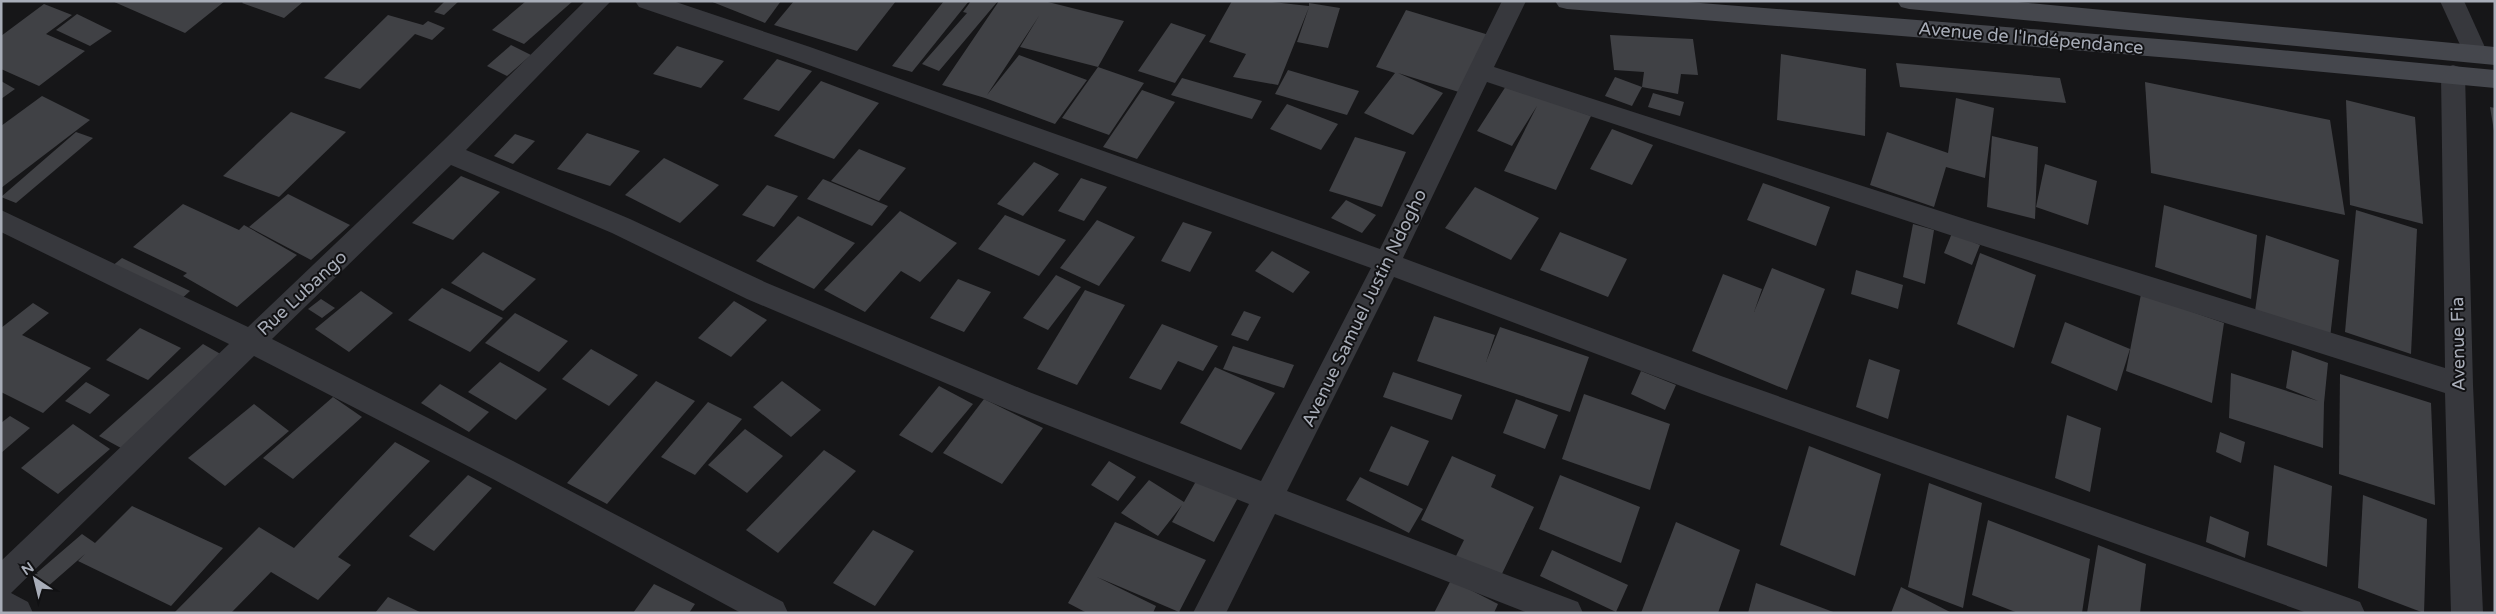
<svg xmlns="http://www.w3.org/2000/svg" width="2496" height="614" viewBox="0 0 2496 614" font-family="'Varela Round',sans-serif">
  <rect width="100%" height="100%" fill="#161618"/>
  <g fill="#404145">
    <polygon points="112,1 225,1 185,33"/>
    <polygon points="244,1 304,1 284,18 242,3"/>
    <polygon points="445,1 459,1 444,15 434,12"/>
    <polygon points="526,1 573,1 524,44 492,30"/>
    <polygon points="710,1 781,1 765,23"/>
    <polygon points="794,1 896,1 857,51 774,25"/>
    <polygon points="944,1 969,1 912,72 892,66"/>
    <polygon points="971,1 998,1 939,71 922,64 967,13 963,12"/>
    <polygon points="999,1 1044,1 1124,21 1098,67 1144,83 1109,135 1062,118 1098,67 1020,47 1039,16 987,95 1019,55 1087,80 1055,124 985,98 942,85"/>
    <polygon points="1232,1 1264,1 1309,6 1309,3 1340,8 1328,48 1297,42 1309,7 1278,85 1233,77 1246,54 1209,42"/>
    <polygon points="44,4 72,15 46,34 85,51 39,86 1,69 1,36"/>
    <polygon points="1406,10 1489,35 1462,93 1398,73 1443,93 1413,135 1364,113 1395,73 1376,67"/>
    <polygon points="77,14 112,31 90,46 56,30"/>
    <polygon points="388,15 423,25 428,21 445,28 432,40 415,34 360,89 324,78"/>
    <polygon points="1171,23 1206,35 1175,83 1138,71"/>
    <polygon points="1610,35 1693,39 1698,75 1681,74 1678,94 1642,87 1644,72 1614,70"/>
    <polygon points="511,45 531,55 507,76 487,66"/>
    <polygon points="677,46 724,61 701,88 653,74"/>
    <polygon points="1781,54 1866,69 1865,136 1777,120"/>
    <polygon points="777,59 812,71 779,111 743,99"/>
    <polygon points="1896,63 2060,78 2066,103 1900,87"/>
    <polygon points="1288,70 1359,91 1347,115 1275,94"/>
    <polygon points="1615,77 1642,87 1632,106 1605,96"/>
    <polygon points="1182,78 1262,101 1252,119 1171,95"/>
    <polygon points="1,81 15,89 1,99"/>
    <polygon points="821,81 879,103 834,159 774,136"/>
    <polygon points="2145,82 2330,120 2345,215 2151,173"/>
    <polygon points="1506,86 1591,116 1556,190 1504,171 1537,106 1512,146 1477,131"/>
    <polygon points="1142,90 1175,102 1137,159 1103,147"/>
    <polygon points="1653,93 1684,102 1680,116 1648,107"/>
    <polygon points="42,96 90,120 1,188 1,126"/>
    <polygon points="1956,98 1994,108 1985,178 1946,167 1934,207 1870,185 1887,132 1948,153"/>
    <polygon points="2346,100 2415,117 2423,224 2350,205"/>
    <polygon points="1287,104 1338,124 1321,150 1270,129"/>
    <polygon points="2490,107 2495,108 2495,131 2494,131"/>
    <polygon points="291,112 346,132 279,197 223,176"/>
    <polygon points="1612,129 1653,145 1632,185 1590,169"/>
    <polygon points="76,132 93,138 16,203 1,197"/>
    <polygon points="587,133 640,151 610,186 557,169"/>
    <polygon points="515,134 535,141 513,164 494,156"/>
    <polygon points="1992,136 2038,147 2035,219 1987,207"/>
    <polygon points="1355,137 1406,152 1382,207 1329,191"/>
    <polygon points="859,149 906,168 879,201 831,181"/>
    <polygon points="664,158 719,185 680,223 625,195"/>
    <polygon points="1034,162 1059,174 1023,216 997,204"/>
    <polygon points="2045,164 2097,181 2088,225 2036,207"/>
    <polygon points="461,176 500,192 453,240 412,223"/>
    <polygon points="1081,178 1107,187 1084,221 1058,211"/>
    <polygon points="823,179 888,206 872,226 807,199"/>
    <polygon points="1763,183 1830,207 1816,246 1747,220"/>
    <polygon points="767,185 798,196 774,227 742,215"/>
    <polygon points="1475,187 1539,218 1511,260 1445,228"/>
    <polygon points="288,194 350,225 311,260 249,227"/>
    <polygon points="1346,200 1376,215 1362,233 1331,218"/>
    <polygon points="183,204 239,230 244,225 297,255 237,307 183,276 187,273 133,247"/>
    <polygon points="2164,205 2257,235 2251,299 2155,267"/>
    <polygon points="2356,210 2417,229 2411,354 2345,332"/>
    <polygon points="900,211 957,243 920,282 901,271 865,312 824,290"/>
    <polygon points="1005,215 1066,240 1039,276 978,249"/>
    <polygon points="798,216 855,243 814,289 756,261"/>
    <polygon points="1097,220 1135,237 1099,286 1060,268"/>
    <polygon points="1183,222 1212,232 1190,272 1161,261"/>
    <polygon points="1913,224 1934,230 1925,284 1903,277"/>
    <polygon points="1560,232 1627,259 1608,297 1540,270"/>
    <polygon points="1952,233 1980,245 1972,265 1944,253"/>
    <polygon points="2266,235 2339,260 2330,338 2255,311"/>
    <polygon points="1272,251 1310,272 1293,293 1255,271"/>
    <polygon points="483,252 536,279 503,311 451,283"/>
    <polygon points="1980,253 2036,275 2014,348 1957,324"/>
    <polygon points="122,258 190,291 179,301 111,267"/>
    <polygon points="1772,268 1825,289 1787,390 1692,351 1723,274 1762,289 1754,312"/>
    <polygon points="1856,270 1903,285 1898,309 1851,294"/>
    <polygon points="1056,275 1081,287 1048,330 1023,318"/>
    <polygon points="958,279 991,292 964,332 930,318"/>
    <polygon points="442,288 503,318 470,352 408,320"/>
    <polygon points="1085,290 1125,305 1077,385 1037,369"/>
    <polygon points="361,291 393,313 349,352 315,329"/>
    <polygon points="2141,294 2224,323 2212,403 2126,371"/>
    <polygon points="321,299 335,308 322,318 308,309"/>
    <polygon points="734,301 767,320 731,357 698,338"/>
    <polygon points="33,303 49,313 22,335 91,368 43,413 1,392 1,328"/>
    <polygon points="1244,311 1261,317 1248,341 1231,335"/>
    <polygon points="515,313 568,341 539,372 485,343"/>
    <polygon points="1434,316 1495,335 1486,362 1500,327 1589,357 1570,412 1417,361"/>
    <polygon points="2065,322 2130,349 2117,391 2051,363"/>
    <polygon points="1162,324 1218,346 1203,371 1178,361 1161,390 1129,378"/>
    <polygon points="140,328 181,348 148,380 106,360"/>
    <polygon points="203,344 224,356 121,448 99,436"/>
    <polygon points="1233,346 1294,365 1284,388 1223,369"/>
    <polygon points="591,349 638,375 609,406 562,379"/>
    <polygon points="2292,350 2328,363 2324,403 2323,448 2229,418 2231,373 2318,401 2286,388"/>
    <polygon points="1869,359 1900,370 1888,419 1856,407"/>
    <polygon points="500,362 547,389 516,420 468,392"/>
    <polygon points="1215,367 1275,393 1241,450 1180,423"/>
    <polygon points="1641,371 1676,385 1665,410 1631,394"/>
    <polygon points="1393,372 1462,395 1452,420 1383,397"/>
    <polygon points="2340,374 2431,403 2435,505 2339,474"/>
    <polygon points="656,381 695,401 607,504 567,483"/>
    <polygon points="782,381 821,410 791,437 753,407"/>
    <polygon points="86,382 110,395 90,414 65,401"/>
    <polygon points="440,384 489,412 469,432 421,403"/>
    <polygon points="939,386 973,404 932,453 899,435"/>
    <polygon points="1584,394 1670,424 1650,490 1562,459"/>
    <polygon points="333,397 362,417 293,479 263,458"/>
    <polygon points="984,399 1043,428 1002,484 943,453"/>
    <polygon points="1516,399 1558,415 1545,449 1503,433"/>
    <polygon points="708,402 742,419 695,475 661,457"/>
    <polygon points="254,404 289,431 225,486 188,458"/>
    <polygon points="2067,415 2101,428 2090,492 2055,478"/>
    <polygon points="10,416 30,428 1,453 1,423"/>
    <polygon points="73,424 110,449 58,494 21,468"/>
    <polygon points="1391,426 1429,441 1408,486 1369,471"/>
    <polygon points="745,429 783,456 747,493 708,465"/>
    <polygon points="2220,432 2245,442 2241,463 2216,452"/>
    <polygon points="395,442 430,461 338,557 351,565 318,600 271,572 231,613 174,613 259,527 294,548"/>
    <polygon points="1809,446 1881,474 1855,576 1780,545"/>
    <polygon points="824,450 856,471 778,553 746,530"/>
    <polygon points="1452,456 1496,475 1491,487 1534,507 1499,580 1455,558 1464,540 1421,520"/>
    <polygon points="1109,461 1136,477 1118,501 1091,485"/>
    <polygon points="2274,465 2332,486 2327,567 2267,545"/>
    <polygon points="468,475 492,488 434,551 409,536"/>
    <polygon points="1560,475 1640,507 1621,563 1539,529"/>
    <polygon points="1199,476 1240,494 1214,542 1172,522 1182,505 1158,536 1121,513 1149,480 1184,502"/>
    <polygon points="1360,477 1423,509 1409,533 1346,500"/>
    <polygon points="1929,483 1982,503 1963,608 1908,587"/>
    <polygon points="2363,495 2427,519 2424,613 2358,588"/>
    <polygon points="132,506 223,548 171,606 78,561 85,554 46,588 32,577 82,534 95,543"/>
    <polygon points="2210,516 2249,532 2245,558 2206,542"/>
    <polygon points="1988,520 2090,559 2082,613 2018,613 1972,595"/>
    <polygon points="1115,522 1206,560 1179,612 1097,577 1156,606 1153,613 1087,613 1068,603"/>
    <polygon points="1676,522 1740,550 1718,613 1641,613"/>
    <polygon points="873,530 914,551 875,606 833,583"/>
    <polygon points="2098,545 2146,564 2140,613 2087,613"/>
    <polygon points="1552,550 1628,585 1616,612 1540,576"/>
    <polygon points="1451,580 1498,604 1494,613 1434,613"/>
    <polygon points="1756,583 1836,613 1748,613"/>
    <polygon points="654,584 695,604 689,613 633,613"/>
    <polygon points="1901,587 1952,613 1891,613"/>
    <polygon points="388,597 422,613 375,613"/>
  </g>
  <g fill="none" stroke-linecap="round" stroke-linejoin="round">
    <g fill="#37383d" fill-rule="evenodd">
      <polygon points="585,1 611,1 466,150 630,219 767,283 1029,392 1261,481 1371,268 792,59 639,7 635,1 673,1 810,47 1380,249 1502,1 1526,1 1494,67 1968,220 2445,368 2441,74 2444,68 2453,65 2462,68 2465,74 2473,385 2483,613 2451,613 2445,393 1968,241 1487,82 1403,258 1721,376 2349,598 2360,602 2365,613 2307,613 1702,394 1394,277 1287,491 1578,602 1583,613 1528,613 1275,514 1226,613 1193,613 1249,504 1009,410 747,299 612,233 451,165 272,339 513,461 783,602 788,613 741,613 493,479 254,356 11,593 28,602 33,613 1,613 1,561 229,344 1,232 1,210 248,327 443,141"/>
      <polygon points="2440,1 2464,1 2488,54 2485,60 2476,63 2467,60"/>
    </g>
    <g fill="#45474d" fill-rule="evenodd">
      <polygon points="1555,1 1675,1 2184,41 2495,70 2495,88 2184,59 1567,9 1559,7"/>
      <polygon points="1897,1 2007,1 2495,47 2495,65 1909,9 1901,7"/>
    </g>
  </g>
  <g text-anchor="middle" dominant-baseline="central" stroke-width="4" stroke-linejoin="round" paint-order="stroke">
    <g font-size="18" fill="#a8adb8" stroke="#111113">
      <text transform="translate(2031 38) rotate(5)">Avenue de l'Indépendance</text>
      <text transform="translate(302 293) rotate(-43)">Rue Lubango</text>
      <text transform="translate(1364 308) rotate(-64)">Avenue Samuel Justin Ndogho</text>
      <text transform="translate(2458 344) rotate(-91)">Avenue Fia</text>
    </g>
  </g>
  <rect width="2496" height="614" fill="none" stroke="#a8adb8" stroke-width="5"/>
  <g transform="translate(35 579) rotate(325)" stroke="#111113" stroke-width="4" paint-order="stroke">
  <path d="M0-4L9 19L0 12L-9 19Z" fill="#a8adb8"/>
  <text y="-8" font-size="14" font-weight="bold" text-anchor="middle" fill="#a8adb8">N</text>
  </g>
</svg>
